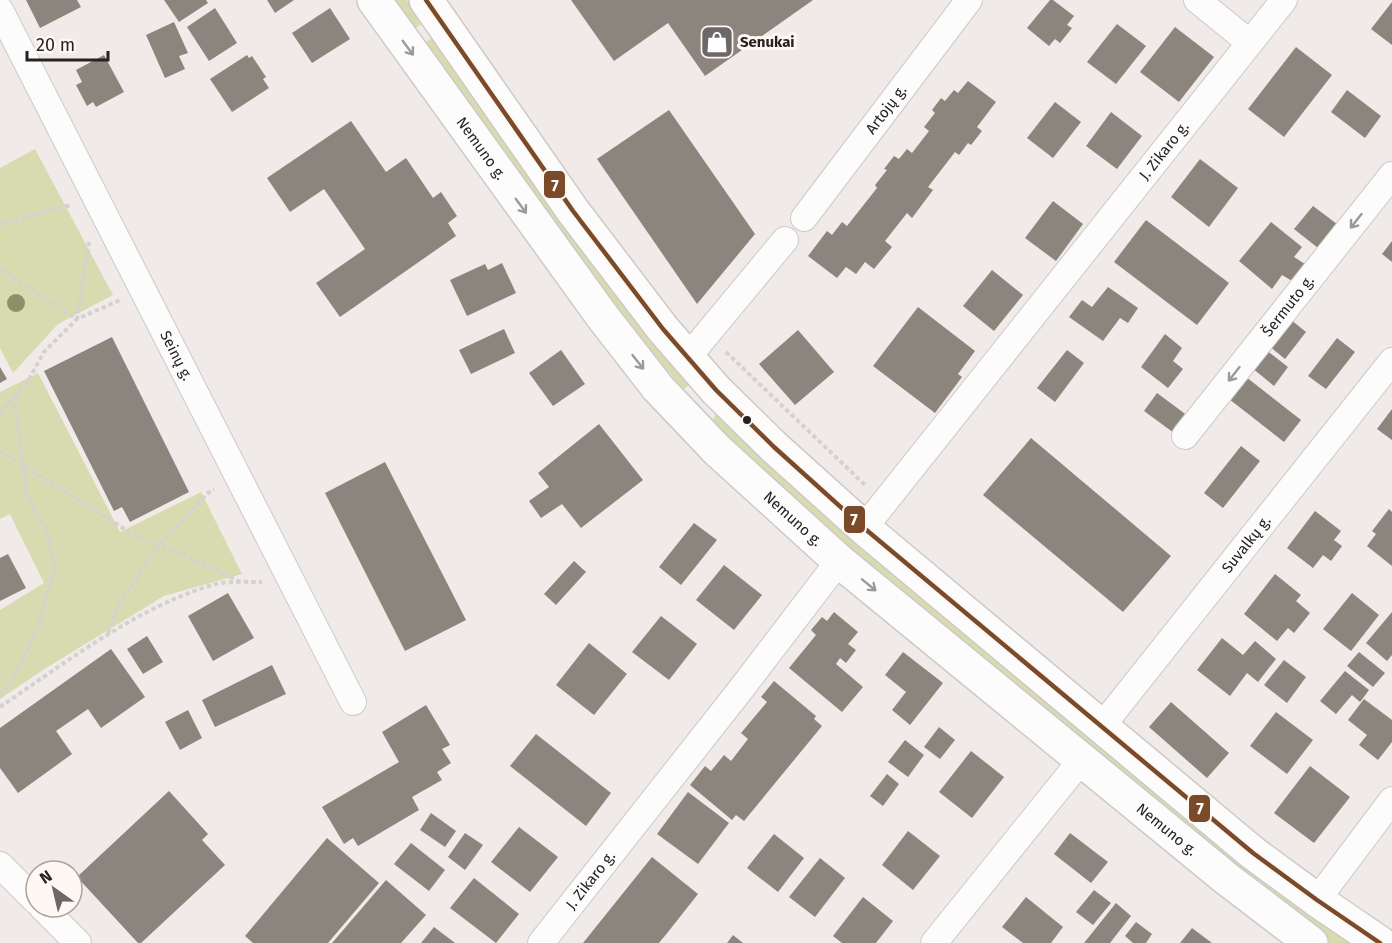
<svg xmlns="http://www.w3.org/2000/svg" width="1392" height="943" viewBox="0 0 1392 943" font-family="'Fira Sans',sans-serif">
  <rect width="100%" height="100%" fill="#f0ebe8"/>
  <g fill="#d8dbb0">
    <polygon points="391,0 407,0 423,23 413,30"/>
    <polygon points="433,37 689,379 689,385 684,389 648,350 616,311 422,45"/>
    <polygon points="35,149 113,295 58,324 13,373 0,348 0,168"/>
    <polygon points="38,373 120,532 201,492 242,574 164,596 46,668 0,699 0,610 44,583 10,514 0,519 0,392"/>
    <polygon points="716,414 723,414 1353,943 1329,943 1298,921 860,564 715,426 713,420"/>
  </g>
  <g fill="#8c857d">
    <polygon points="26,0 77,0 81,7 40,28"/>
    <polygon points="164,0 206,0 208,3 179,22"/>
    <polygon points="267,0 294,0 275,13"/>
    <polygon points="571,0 813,0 705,76 668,23 614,61"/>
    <polygon points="1050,0 1053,0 1074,16 1067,25 1072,28 1060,43 1055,39 1049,46 1027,28"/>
    <polygon points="1392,2 1392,45 1371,29"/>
    <polygon points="215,8 237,43 209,61 187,27"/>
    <polygon points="330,8 350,39 312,63 292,33"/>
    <polygon points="174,22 188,53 179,56 185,69 165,78 146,35"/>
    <polygon points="1117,24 1146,46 1116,84 1087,62"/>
    <polygon points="1175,27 1214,57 1179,102 1140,72"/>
    <polygon points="1296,47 1332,75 1284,137 1248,109"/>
    <polygon points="104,55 124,92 96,107 93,102 87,106 76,85 82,82 76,70"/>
    <polygon points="247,55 249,58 252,56 266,77 263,79 269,88 232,112 210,79"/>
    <polygon points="968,81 996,102 977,127 982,131 971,145 968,143 959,155 955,152 928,187 933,190 912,218 907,213 885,241 892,247 874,269 865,262 856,274 846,267 837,278 808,256 827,231 832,235 842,222 847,226 877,188 875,185 887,170 884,169 894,156 899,159 907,149 912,153 929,131 924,127 935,113 932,110 941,98 945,101 954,90 958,93"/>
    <polygon points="1347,90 1381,116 1365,138 1331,112"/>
    <polygon points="1055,102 1081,122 1053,158 1027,138"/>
    <polygon points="669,110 755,234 697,304 597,159"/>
    <polygon points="1111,112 1142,136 1117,169 1086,146"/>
    <polygon points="351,121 386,172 406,158 433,198 441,192 457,216 448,223 456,236 340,317 316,283 365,249 324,189 290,212 267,178"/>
    <polygon points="1200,159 1238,188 1209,227 1171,197"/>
    <polygon points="1053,201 1083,224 1056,261 1025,238"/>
    <polygon points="1313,206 1337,224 1318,248 1294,229"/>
    <polygon points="1146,220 1229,283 1197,325 1114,262"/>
    <polygon points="1271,222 1302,247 1294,257 1305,264 1292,281 1282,275 1272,289 1239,261"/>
    <polygon points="1392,241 1392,262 1382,254"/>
    <polygon points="502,263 516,293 467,316 450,280 485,264 488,270"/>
    <polygon points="992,270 1023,295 994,331 963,306"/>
    <polygon points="1108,287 1138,308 1128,323 1120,318 1103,341 1069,317 1082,300 1092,307"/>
    <polygon points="918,307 975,351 958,374 962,377 935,413 873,366"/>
    <polygon points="1290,319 1306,332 1285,359 1269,346"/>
    <polygon points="504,329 515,353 471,374 459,350"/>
    <polygon points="798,330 834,372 795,405 759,364"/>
    <polygon points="1165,334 1182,348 1173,361 1183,369 1168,388 1141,367"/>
    <polygon points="112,337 189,492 130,522 122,507 114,511 44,371"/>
    <polygon points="1337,338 1355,352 1326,389 1308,376"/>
    <polygon points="561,350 585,384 553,406 529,373"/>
    <polygon points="1067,350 1084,363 1055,402 1037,388"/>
    <polygon points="1266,350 1288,367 1274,386 1252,368"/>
    <polygon points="0,367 7,379 0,383"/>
    <polygon points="1246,377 1301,420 1284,442 1229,399"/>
    <polygon points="1157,393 1188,416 1174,433 1144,411"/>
    <polygon points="1392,409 1392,440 1377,429"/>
    <polygon points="599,424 643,480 581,528 562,504 541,518 529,501 549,487 538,473"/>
    <polygon points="1031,438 1171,556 1123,612 983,495"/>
    <polygon points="1241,446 1260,461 1223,508 1204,493"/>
    <polygon points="385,462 466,620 405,651 325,493"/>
    <polygon points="1389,509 1392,512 1392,566 1367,546 1376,534 1372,531"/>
    <polygon points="1315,511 1341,531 1334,540 1342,546 1331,561 1323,555 1313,568 1287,548"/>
    <polygon points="694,523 717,540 681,585 659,567"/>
    <polygon points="8,554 26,588 0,601 0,558"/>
    <polygon points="574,561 586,572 556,605 544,594"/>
    <polygon points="724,565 762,595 734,630 696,600"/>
    <polygon points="1275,574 1301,595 1296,601 1310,613 1294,633 1288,628 1277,641 1244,614"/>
    <polygon points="228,593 254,638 213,661 188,616"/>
    <polygon points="1352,593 1379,615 1351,651 1323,629"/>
    <polygon points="834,612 858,632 848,644 856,650 846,663 840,658 836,664 863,687 842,712 789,668 816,635 811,630 822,617 827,621"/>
    <polygon points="1392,612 1392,655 1387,661 1366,643"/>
    <polygon points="661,616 697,644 669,680 632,652"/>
    <polygon points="147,636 163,662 143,674 127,649"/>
    <polygon points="1222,638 1243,655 1255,641 1276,659 1258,682 1247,673 1230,696 1197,670"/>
    <polygon points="589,643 627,674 594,715 556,685"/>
    <polygon points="111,649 145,697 101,728 88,709 56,731 72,754 18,793 0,768 0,728"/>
    <polygon points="903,652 943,683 910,725 892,710 906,692 885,675"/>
    <polygon points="1359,652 1385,673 1373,687 1347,666"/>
    <polygon points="1284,660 1306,677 1287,703 1264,685"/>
    <polygon points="272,665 286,694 215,727 202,700"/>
    <polygon points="1345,671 1369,690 1360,702 1352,695 1336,714 1320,701"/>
    <polygon points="774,681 816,716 814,719 822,726 744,821 736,815 732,820 690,785 705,766 711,771 724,755 731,761 748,739 741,733 767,702 761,697"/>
    <polygon points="1364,699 1392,720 1392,742 1378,760 1359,745 1367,735 1348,720"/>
    <polygon points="1171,702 1229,753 1207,778 1149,727"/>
    <polygon points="426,705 450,745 442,749 451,763 437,772 442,780 412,797 419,810 358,846 353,838 344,844 322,807 399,762 382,732"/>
    <polygon points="188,710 202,738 180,750 165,722"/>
    <polygon points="1276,712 1313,740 1287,774 1250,746"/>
    <polygon points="939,727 955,740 940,759 924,747"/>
    <polygon points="536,734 611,793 586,826 510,766"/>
    <polygon points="905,740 924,755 908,777 888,762"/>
    <polygon points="971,751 1004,777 972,818 939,792"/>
    <polygon points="1310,766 1350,797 1314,843 1274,813"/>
    <polygon points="887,774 899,784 883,806 870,796"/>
    <polygon points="169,791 208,834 202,840 225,865 141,943 138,943 77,877"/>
    <polygon points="688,792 729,823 698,864 657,834"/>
    <polygon points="431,813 456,831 445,847 420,830"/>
    <polygon points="519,827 558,857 530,892 491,862"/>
    <polygon points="908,831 940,856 913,890 882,865"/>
    <polygon points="465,833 483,845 465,870 448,857"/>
    <polygon points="1070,833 1108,862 1091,883 1054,854"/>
    <polygon points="774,834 804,858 778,892 747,868"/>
    <polygon points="327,838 379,883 328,943 253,943 245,936"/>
    <polygon points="411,843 445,870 429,891 394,864"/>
    <polygon points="652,857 698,894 668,932 659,943 583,943"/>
    <polygon points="820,858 845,878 815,917 789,897"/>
    <polygon points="474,878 519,914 496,943 450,908"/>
    <polygon points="386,880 426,915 401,943 332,943"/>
    <polygon points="1094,890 1111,903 1093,925 1076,912"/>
    <polygon points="863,897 893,921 876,943 842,943 833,936"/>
    <polygon points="1026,897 1063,927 1051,943 1023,943 1002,927"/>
    <polygon points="1116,903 1131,916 1110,943 1084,943"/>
    <polygon points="1136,922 1152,934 1146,943 1133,943 1125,936"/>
    <polygon points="434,927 455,943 421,943"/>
    <polygon points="1192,928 1212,943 1180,943"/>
    <polygon points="733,935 743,943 727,943"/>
  </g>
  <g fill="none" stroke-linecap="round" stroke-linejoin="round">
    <defs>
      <g id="street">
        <polyline points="1197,0 1250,43"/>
        <path id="s1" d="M0,10l353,692"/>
        <path id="s2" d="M804,218l165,-218"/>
        <polyline points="688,357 785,240"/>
        <path id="s3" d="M1185,436l207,-261"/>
        <path id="s4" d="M864,528l420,-528"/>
        <path id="s5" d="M1102,726l290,-365"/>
        <polyline points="0,865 36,901"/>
        <polyline points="1317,900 1392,800"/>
        <polyline points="42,907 78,943"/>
        <path id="s6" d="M541,943l197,-250 101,-132"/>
        <polyline points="934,943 1082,759"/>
      </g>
      <g id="secondary">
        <path id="s7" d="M374,0l228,316 56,72 59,62 122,111 388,318 84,64"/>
        <polyline points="426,0 573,211 663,329 716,390 774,447 864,528 1253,853 1317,900 1380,943"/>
      </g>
    </defs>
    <use href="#street" stroke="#ccc9c7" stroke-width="28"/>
    <use href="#secondary" stroke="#ccc9c7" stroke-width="36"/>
    <g stroke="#d3d2d0" stroke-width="4" stroke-dasharray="4.5 3" stroke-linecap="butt">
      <polyline points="0,224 71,205"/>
      <polyline points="0,270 77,319 89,242"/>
      <polyline points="726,352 866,486"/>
      <polyline points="0,414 28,381 44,352 77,319 120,300"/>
      <polyline points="0,451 131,533 200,562 240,582"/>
      <polyline points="108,633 119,604 155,550 208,493 214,489"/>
      <polyline points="0,696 13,680 38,628 55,565 45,529 27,495 14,398"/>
      <path d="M0,707c65,-44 140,-102 216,-123 14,-3 32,-2 46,-2"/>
    </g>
    <use href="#street" stroke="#fdfcfc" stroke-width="26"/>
    <use href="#secondary" stroke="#fdfcfc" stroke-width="33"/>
    <defs>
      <polyline id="bus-1" points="426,0 573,211 663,329 716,390 774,447 864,528 1253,853 1317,900 1380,943"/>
    </defs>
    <use href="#bus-1" stroke="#fef8f5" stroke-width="9"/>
    <use href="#bus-1" stroke="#7a4b2a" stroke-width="4.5"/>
  </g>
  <circle fill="#8e8e6b" cx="16" cy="303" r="9"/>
  <defs><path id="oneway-shaft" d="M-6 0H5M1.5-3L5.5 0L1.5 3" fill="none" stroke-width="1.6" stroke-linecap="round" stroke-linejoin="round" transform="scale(1.5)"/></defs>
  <g stroke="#9c9a99">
    <use href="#oneway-shaft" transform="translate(408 48) rotate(54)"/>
    <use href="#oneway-shaft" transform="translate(521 206) rotate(54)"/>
    <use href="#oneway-shaft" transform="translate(1356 221) rotate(128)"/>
    <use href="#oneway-shaft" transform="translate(638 362) rotate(52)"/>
    <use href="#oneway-shaft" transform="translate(1234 374) rotate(128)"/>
    <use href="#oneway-shaft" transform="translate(869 585) rotate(39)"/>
  </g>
  <defs>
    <symbol id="shop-square" viewBox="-11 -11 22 22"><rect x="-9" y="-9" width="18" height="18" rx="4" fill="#6d6867" stroke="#fef8f5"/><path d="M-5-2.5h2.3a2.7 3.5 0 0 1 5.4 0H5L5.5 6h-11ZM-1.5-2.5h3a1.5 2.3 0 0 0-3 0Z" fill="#fff"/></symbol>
  </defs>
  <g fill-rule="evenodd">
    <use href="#shop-square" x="698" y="23" width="38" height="38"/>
  </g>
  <circle fill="#262221" stroke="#fef8f5" stroke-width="2" cx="747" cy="420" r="5"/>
  <g text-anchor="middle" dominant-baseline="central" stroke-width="6" stroke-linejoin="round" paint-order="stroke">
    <g font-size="15" font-weight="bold" fill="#262221" stroke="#fef8f5" text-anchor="start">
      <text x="740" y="42">Senukai</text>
    </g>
    <g font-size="15" fill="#262221" stroke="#fef8f5">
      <text stroke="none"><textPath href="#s2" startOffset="136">Artojų g.</textPath></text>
      <text stroke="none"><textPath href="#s7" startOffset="183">Nemuno g.</textPath></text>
      <text stroke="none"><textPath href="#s4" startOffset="482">J. Zikaro g.</textPath></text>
      <text stroke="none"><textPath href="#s3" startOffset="166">Šermuto g.</textPath></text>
      <text stroke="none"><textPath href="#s1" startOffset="388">Seinų g.</textPath></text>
      <text stroke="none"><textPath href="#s7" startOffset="669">Nemuno g.</textPath></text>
      <text stroke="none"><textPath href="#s5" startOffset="232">Suvalkų g.</textPath></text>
      <text stroke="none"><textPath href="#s7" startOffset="1155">Nemuno g.</textPath></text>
      <text stroke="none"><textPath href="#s6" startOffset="80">J. Zikaro g.</textPath></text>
    </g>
  </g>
  <g stroke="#fef8f5" stroke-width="2">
    <rect x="543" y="170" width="23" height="29" rx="6" fill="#7a4b2a"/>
    <rect x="843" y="505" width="23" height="29" rx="6" fill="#7a4b2a"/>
    <rect x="1188" y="794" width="23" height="29" rx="6" fill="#7a4b2a"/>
  </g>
  <g font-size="16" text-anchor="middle" font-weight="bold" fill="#fff">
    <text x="555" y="191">7</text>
    <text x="854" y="525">7</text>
    <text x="1200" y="814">7</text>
  </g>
  <g transform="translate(54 889) rotate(326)"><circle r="28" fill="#fef8f5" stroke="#a8a2a0" stroke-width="1.5"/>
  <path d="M0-4.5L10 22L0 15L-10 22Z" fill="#6d6867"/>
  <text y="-9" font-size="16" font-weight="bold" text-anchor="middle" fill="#262221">N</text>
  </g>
  <path d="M27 51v9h81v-9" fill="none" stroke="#262221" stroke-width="3"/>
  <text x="36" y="51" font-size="18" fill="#262221" stroke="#fef8f5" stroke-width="4.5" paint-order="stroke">20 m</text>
</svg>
